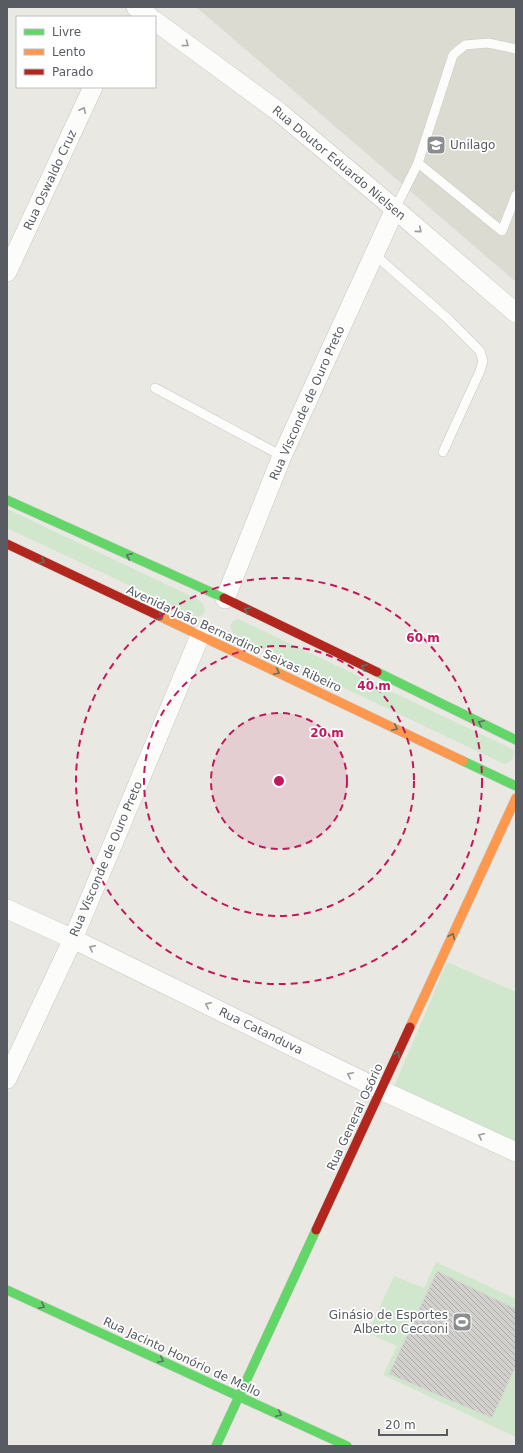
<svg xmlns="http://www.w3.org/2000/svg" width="523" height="1453" viewBox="0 0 523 1453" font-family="'DejaVu Sans',sans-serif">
  <defs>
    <pattern id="building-back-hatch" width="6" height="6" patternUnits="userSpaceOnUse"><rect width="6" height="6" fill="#d1d0cc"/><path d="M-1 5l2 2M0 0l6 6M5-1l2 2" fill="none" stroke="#acaca9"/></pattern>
  </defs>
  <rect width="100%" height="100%" fill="#eae8e2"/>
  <polygon fill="#dcdbd2" points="196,7 516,7 516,282"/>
  <g fill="#d0e7cd">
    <polygon points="7,509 197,599 203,604 205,610 203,615 197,617 7,528"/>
    <path d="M238,619l276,131c0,9 -2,12 -10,14l-267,-127 -5,-5 -2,-6 3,-5z"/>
    <polygon points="447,962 516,992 516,1145 393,1089"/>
    <polygon points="436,1262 516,1299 516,1437 383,1375 397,1346 368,1333 394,1276 424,1288"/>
  </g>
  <polygon fill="url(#building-back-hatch)" stroke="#d9d7d2" points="437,1271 516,1309 516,1366 492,1418 389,1374"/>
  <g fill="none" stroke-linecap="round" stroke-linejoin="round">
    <defs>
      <g id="lane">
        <polyline points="418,163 502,231 516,195"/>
        <polyline points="395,209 418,163 453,55 465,45 488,43 516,49"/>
        <polyline points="374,254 447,318 480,351 483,361 480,371 443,452"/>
        <polyline points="155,388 282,456"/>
      </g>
      <g id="street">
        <polyline points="136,7 150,17"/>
        <polyline points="155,21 279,112 395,209 516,313"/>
        <polyline points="7,272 93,87"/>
        <polyline points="225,599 282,456 395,209"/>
        <polyline points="7,909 73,939 381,1090 516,1152"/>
        <polyline points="7,1079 73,939 200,636"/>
      </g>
      <g id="fast">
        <polyline points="7,500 224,598"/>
        <polyline points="377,672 516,740"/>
        <polyline points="463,761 516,786"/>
        <polyline points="7,1290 347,1446"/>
        <polyline points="216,1446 316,1230"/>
      </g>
      <g id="slow">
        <polyline points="159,616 463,761"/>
        <polyline points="410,1027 516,798"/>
      </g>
      <g id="jam">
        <polyline points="7,544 159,616"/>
        <polyline points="224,598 377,672"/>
        <polyline points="316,1230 410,1027"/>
      </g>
    </defs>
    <use href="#lane" stroke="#c6c6c5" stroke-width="10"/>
    <use href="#street" stroke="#c6c6c5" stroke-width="20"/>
    <use href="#fast" stroke="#c5c6c4" stroke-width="10"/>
    <use href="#slow" stroke="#c5c6c4" stroke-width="10"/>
    <use href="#jam" stroke="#c5c6c4" stroke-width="10"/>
    <use href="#lane" stroke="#fcfcfb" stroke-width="9"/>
    <use href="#street" stroke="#fcfcfb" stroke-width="19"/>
    <use href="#fast" stroke="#63d668" stroke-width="9"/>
    <use href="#slow" stroke="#ff974d" stroke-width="9"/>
    <use href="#jam" stroke="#b3261e" stroke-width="9"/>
  </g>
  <defs><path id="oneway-chevron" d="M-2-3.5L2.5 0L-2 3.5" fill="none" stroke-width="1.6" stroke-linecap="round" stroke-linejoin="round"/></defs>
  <g stroke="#9a9c9f">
    <use href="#oneway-chevron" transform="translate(186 44) rotate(36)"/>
    <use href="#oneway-chevron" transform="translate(83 110) rotate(-65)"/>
    <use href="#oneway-chevron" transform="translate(419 230) rotate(41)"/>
    <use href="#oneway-chevron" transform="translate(92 948) rotate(-154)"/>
    <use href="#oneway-chevron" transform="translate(208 1005) rotate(-154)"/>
    <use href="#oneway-chevron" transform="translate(350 1075) rotate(-154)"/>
    <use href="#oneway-chevron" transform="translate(481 1136) rotate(-155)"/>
  </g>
  <g stroke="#5a7463">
    <use href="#oneway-chevron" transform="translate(129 556) rotate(-156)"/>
    <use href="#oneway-chevron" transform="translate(42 561) rotate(25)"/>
    <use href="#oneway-chevron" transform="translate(247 610) rotate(-154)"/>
    <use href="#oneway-chevron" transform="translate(160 617) rotate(25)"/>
    <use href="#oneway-chevron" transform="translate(364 667) rotate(-154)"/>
    <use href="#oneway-chevron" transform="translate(277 672) rotate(25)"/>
    <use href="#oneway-chevron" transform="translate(481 723) rotate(-154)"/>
    <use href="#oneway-chevron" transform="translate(395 728) rotate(25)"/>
    <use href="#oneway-chevron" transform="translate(452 936) rotate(-65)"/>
    <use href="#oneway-chevron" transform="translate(397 1054) rotate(-65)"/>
    <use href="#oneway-chevron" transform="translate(42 1306) rotate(25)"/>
    <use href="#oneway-chevron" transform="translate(161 1360) rotate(25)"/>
    <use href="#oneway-chevron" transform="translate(279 1414) rotate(25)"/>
  </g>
  <circle cx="279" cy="781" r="68" fill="#c2185b" fill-opacity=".12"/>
  <g fill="none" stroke="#c2185b" stroke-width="2" stroke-dasharray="7 5">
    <circle cx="279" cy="781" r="68"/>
    <circle cx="279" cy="781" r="135"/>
    <circle cx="279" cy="781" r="203"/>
  </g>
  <defs>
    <symbol id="university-square" viewBox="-11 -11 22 22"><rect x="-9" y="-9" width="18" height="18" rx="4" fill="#8b8d8f" stroke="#fff"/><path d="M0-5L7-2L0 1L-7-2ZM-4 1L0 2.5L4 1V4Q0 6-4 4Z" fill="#fff"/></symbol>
    <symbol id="stadium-square" viewBox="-11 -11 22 22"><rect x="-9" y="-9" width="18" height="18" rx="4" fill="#8b8d8f" stroke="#fff"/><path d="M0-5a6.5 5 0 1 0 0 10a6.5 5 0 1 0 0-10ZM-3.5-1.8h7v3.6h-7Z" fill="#fff"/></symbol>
  </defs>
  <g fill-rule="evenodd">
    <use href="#university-square" x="425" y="134" width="22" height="22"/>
    <use href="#stadium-square" x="451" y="1311" width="22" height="22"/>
  </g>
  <g text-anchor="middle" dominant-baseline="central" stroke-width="3.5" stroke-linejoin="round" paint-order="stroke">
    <g font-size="12" fill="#585c62" stroke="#fff" text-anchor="start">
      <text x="450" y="145">Unilago</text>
      <text x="448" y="1315" text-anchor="end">Ginásio de Esportes<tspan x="448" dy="14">Alberto Cecconi</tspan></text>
    </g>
    <g font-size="12" fill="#585c62" stroke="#fff">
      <text transform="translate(339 163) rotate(40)">Rua Doutor Eduardo Nielsen</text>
      <text transform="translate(50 180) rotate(-65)">Rua Oswaldo Cruz</text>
      <text transform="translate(307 403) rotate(-66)">Rua Visconde de Ouro Preto</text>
      <text transform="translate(234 639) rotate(25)">Avenida João Bernardino Seixas Ribeiro</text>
      <text transform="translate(106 859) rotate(-67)">Rua Visconde de Ouro Preto</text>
      <text transform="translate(261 1031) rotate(26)">Rua Catanduva</text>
      <text transform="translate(355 1117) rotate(-65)">Rua General Osório</text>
      <text transform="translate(182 1357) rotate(25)">Rua Jacinto Honório de Mello</text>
    </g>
  </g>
  <circle cx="279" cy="781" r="6" fill="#c2185b" stroke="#fff" stroke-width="2"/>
  <g font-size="12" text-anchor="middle" font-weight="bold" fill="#c2185b" stroke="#fff" stroke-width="3.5" stroke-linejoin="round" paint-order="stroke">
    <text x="423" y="642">60 m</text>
    <text x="374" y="690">40 m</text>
    <text x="327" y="737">20 m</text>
  </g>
  <rect width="523" height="1453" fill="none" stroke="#585c62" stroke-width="16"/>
  <rect x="16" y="16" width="140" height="72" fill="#ffffff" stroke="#bcbec0"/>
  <rect x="24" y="29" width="20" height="6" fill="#63d668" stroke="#bcbec0"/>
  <text x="52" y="36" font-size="12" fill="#585c62">Livre</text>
  <rect x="24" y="49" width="20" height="6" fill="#ff974d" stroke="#bcbec0"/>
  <text x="52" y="56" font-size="12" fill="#585c62">Lento</text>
  <rect x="24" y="69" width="20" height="6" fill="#b3261e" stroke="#bcbec0"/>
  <text x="52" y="76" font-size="12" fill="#585c62">Parado</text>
  <path d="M379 1429v6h68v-6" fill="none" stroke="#585c62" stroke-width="2"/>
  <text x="385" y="1429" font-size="12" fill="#585c62" stroke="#ffffff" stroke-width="3" paint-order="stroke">20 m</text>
</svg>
